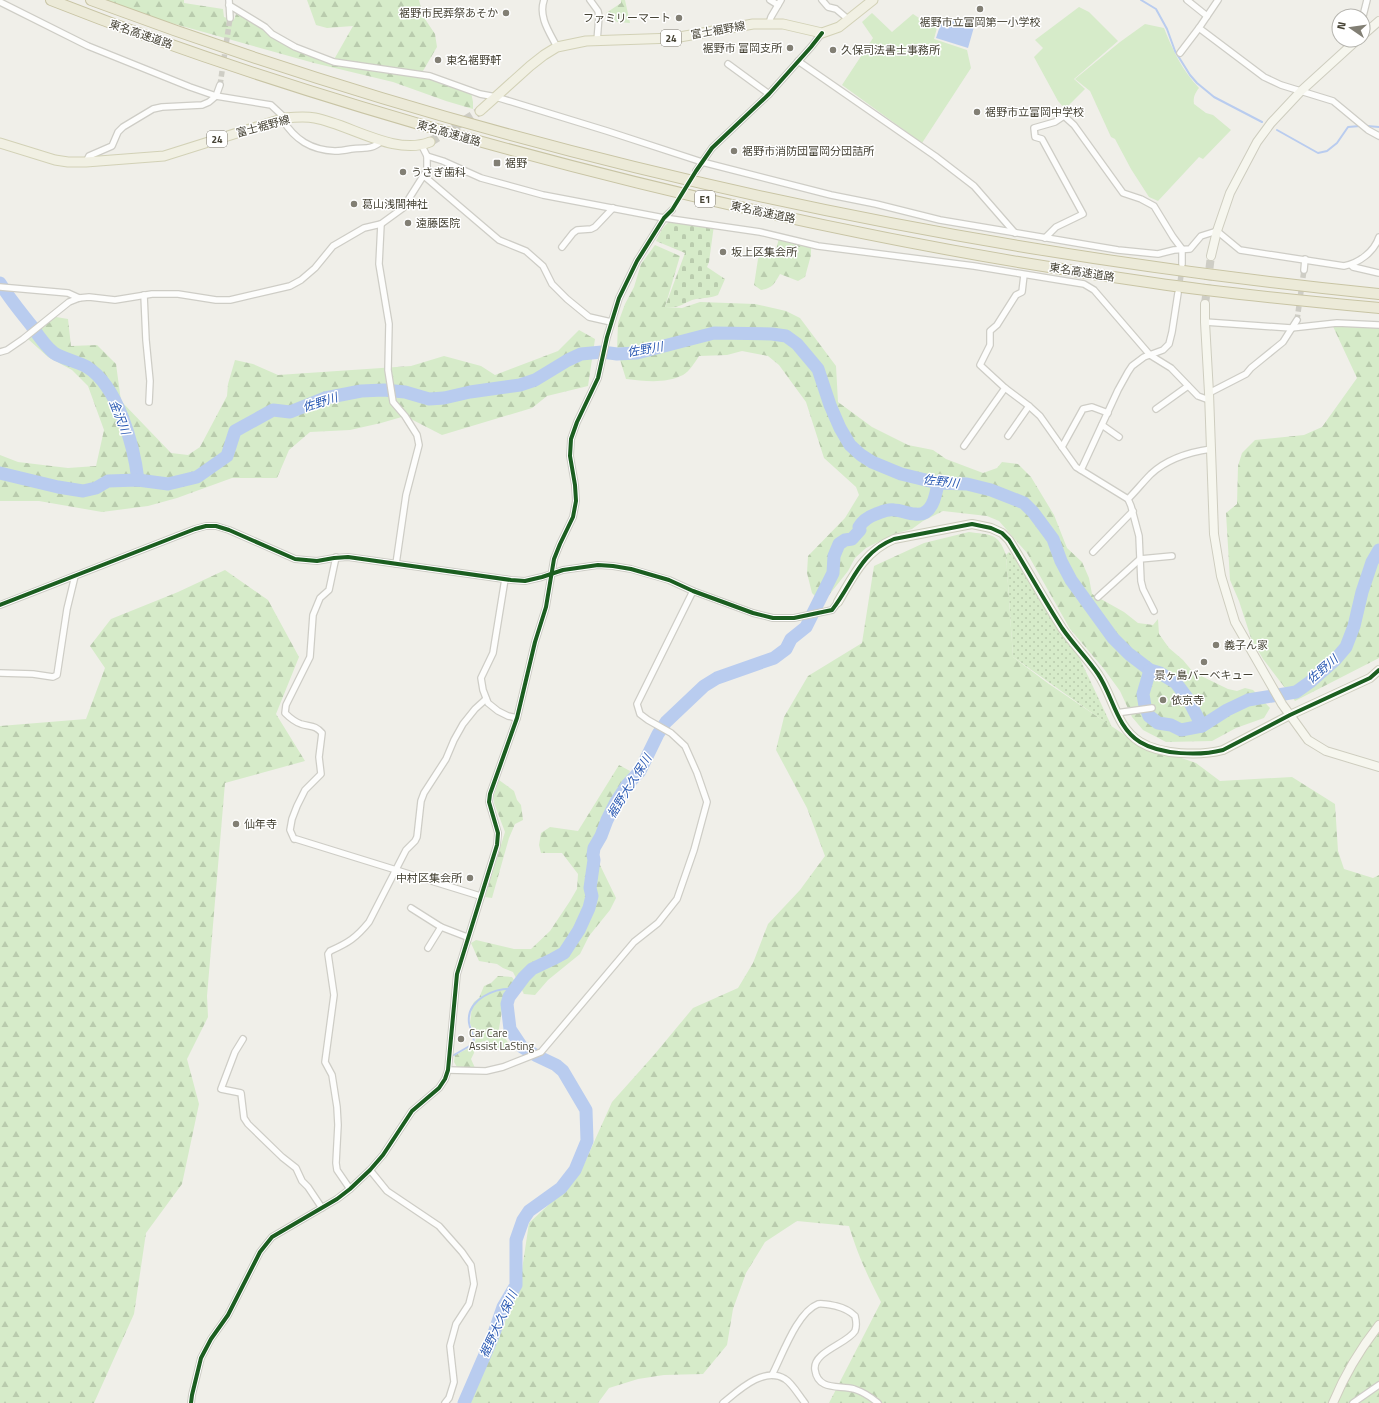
<svg xmlns="http://www.w3.org/2000/svg" width="1379" height="1403" viewBox="0 0 1379 1403" font-family="'Titillium Web','Noto Sans JP',sans-serif">
  <defs>
    <pattern id="green-dots" width="8" height="8" patternUnits="userSpaceOnUse"><rect width="8" height="8" fill="#d6ebc9"/><path d="M2 2h.1M6 6h.1" fill="none" stroke="#b9cbad" stroke-width="1.8" stroke-linecap="round"/></pattern>
    <pattern id="forest-firs" width="22" height="20" patternUnits="userSpaceOnUse"><rect width="22" height="20" fill="#d6ebc9"/><path d="M5 1l3.5 6h-7zM16 11l3.5 6h-7z" fill="#b9cbad"/></pattern>
    <pattern id="cemetery-stones" width="16" height="16" patternUnits="userSpaceOnUse"><rect width="16" height="16" fill="#d6ebc9"/><path d="M2 7V4a2 2 0 0 1 4 0v3zM10 15v-3a2 2 0 0 1 4 0v3z" fill="#b9cbad"/></pattern>
  </defs>
  <rect width="100%" height="100%" fill="#f0efe9"/>
  <polygon fill="url(#green-dots)" points="1009,552 1032,577 1063,629 1080,659 1112,727 1013,657 1006,555"/>
  <g fill="url(#forest-firs)">
    <polygon points="101,0 184,0 184,3 223,9 224,17 234,20 236,14 252,22 270,35 332,63 353,26 327,28 316,25 307,0 419,0 423,16 435,34 437,47 420,76 432,79 471,92 473,102 473,109 446,101 393,82 314,63 150,17"/>
    <polygon points="621,0 625,0 630,23 617,22 606,13 621,3"/>
    <path d="M779,238l32,8v9l-6,22 -7,4 -18,-7c-6,10 -7,14 -19,16l-7,-5 4,-26 5,-7 13,-2z"/>
    <path d="M655,245l25,11 -15,51 17,1 18,-6 55,2 31,7 14,7 36,48 2,36 34,25 36,18 25,5 13,9 37,14 14,-5 5,-6 16,2 13,13 23,38 13,33 15,14 7,16 3,16 32,18 14,11 15,2 5,-6 1,15 10,14 14,12 10,12 35,17 9,2 8,-3 8,2 17,18 -6,10 -28,10 -24,13 -46,1 -23,-12 -11,-13 -12,-26 -16,-22 -34,-40 -43,-76 -28,-32 -12,-5 -44,-5 -20,10 -11,8 -18,5 -28,14 -11,10 -7,13 -19,24 -10,5 -7,-7 -5,-20 1,-17 37,-38 14,-23 -3,-8 -32,-29 -18,-56 -27,-37 -11,-9 -26,-5 -15,4 -28,1c-4,6 -9,15 -16,19 -18,9 -38,6 -57,4l-9,-29 1,-27 7,-19 9,-17 7,-23z"/>
    <polygon points="56,317 68,319 71,346 97,345 116,364 121,401 171,453 188,455 200,447 227,396 228,384 235,360 253,364 278,375 411,366 444,356 481,366 495,375 558,351 579,330 595,339 588,386 547,396 532,408 442,435 405,416 381,423 350,430 310,432 289,450 277,478 232,478 177,498 148,506 102,512 39,501 0,501 0,455 18,462 68,468 96,466 104,430 88,386 72,370 48,357 28,339"/>
    <polygon points="1330,320 1379,323 1379,658 1295,701 1263,659 1251,638 1239,601 1230,580 1226,513 1237,504 1238,466 1242,453 1255,440 1304,435 1322,427 1357,378"/>
    <path d="M969,532c21,3 29,0 37,23l7,102 36,27 86,58 61,21 24,18 72,-4 43,27 3,47 6,18 29,9 6,-3v528h-550l52,-101c-14,-27 -23,-47 -32,-76l-52,-5 -32,21 -19,31 -13,36 -6,36 -24,29 -39,1 -26,4 -29,9 -11,15h-132l28,-53 26,-67 9,-60 41,-38 15,-23 27,-60 42,-47 39,-47 45,-20 15,-25 15,-39 32,-34 25,-34 -18,-48 -31,-58 8,-33 24,-41 54,-33 12,-77 50,-23z"/>
    <polygon points="225,570 268,600 299,657 276,714 305,761 225,783 207,996 208,1017 187,1059 199,1104 182,1184 146,1233 134,1314 94,1403 0,1403 0,726 86,719 105,668 90,646 111,619 178,592"/>
    <polygon points="619,765 630,771 608,818 596,839 599,863 616,898 610,910 589,936 580,954 548,980 535,995 524,994 513,972 503,968 497,964 479,961 471,943 476,940 514,949 531,949 550,931 570,901 577,889 578,874 562,853 541,853 539,845 541,833 550,827 578,831"/>
    <polygon points="499,780 514,791 517,800 521,805 523,820 515,824 509,838 492,898 485,897 505,832 494,803 494,795"/>
    <path d="M498,976l14,1 4,6 -6,5 -9,15 1,7 -3,19 10,15 1,3c-9,5 -18,-3 -26,-6l-9,3 1,-6 -6,-15 2,-17 2,-4 5,-4 5,-12 7,-3z"/>
    <polygon points="475,1045 474,1053 471,1059 475,1068 457,1067 454,1062 455,1055"/>
  </g>
  <path fill="url(#cemetery-stones)" d="M673,221l41,4 -5,37 -2,5 18,12 -7,16c-7,3 -14,3 -22,4 -13,3 -15,10 -31,8l20,-54 -29,-12c4,-7 8,-19 17,-20z"/>
  <g fill="#d6ebc9">
    <polygon points="1079,7 1089,12 1118,41 1074,79 1085,89 1065,109 1058,101 1034,57 1043,48 1035,40"/>
    <polygon points="872,13 892,32 913,14 919,18 938,24 934,39 967,50 971,68 922,143 842,85 873,38 862,22"/>
    <path d="M1145,24l19,4c9,23 18,42 35,60 -4,5 -6,9 -5,16l12,9 7,2 18,15 -28,29 -4,-2 -41,44 -9,-4 -18,-28 -16,-30 -4,-2 -21,-46 -15,-12 45,-37z"/>
  </g>
  <polygon fill="#b9ccef" points="943,17 974,27 968,48 936,38"/>
  <g fill="none" stroke-linecap="round" stroke-linejoin="round">
    <g stroke="#b9ccef" stroke-width="2">
      <polyline points="1141,0 1156,9 1167,29 1175,51 1190,75 1197,83 1214,97 1262,122"/>
      <polyline points="1367,126 1379,127"/>
      <polyline points="1277,130 1318,153 1327,151 1337,143 1348,127 1360,126"/>
      <path d="M454,1055l19,-11c3,-9 -3,-13 -4,-21 -3,-24 27,-36 46,-34"/>
    </g>
    <g stroke="#b9ccef" stroke-width="13">
      <path d="M0,283c9,15 20,28 31,42 7,10 14,21 23,28 9,6 22,8 33,14 31,19 47,79 51,113"/>
      <polyline points="0,473 58,487 83,491 96,488 108,481 138,480 168,484 197,477 227,456 235,431 273,410 290,412 325,398 361,391 384,390 405,392 429,399 444,398 470,392 520,385 535,380 568,360 581,354 602,352 617,354 637,353 714,333 772,334 786,336 797,344 818,369 830,405 840,428 850,445 861,455 872,462 901,474 938,483 967,484 991,490 1024,503 1033,512 1053,539 1061,561 1071,580 1113,638 1129,654 1150,670 1160,673 1176,683 1188,699 1202,726"/>
      <polyline points="1150,670 1143,694 1145,706 1149,716 1158,723 1171,725 1181,730 1202,726 1227,710 1248,700 1296,692 1310,682 1335,660 1346,647 1354,626 1362,592 1372,562 1379,550"/>
      <path d="M464,1403l29,-67 10,-29 13,-22v-45l7,-20 6,-9 32,-23 14,-18 12,-29 -1,-31 -23,-39 -7,-6 -19,-9 -15,-9 -12,-18 -3,-25 2,-7 15,-20 8,-8 21,-10 11,-6 15,-23 10,-22 3,-12 -2,-8 4,-28 -1,-5 1,-7 7,-12 6,-16 9,-18 11,-17 13,-14 18,-37 8,-12 38,-36 13,-8 57,-20 12,-9 5,-10 15,-12 27,-54 1,-17 5,-12 6,-4 7,-1 8,-9 -1,-3c4,-7 9,-10 17,-13 6,-2 11,-5 18,-4 7,0 14,4 21,4 17,3 21,-19 23,-31"/>
    </g>
    <g stroke="#cecdc5" stroke-width="5.5" stroke-dasharray="5.5 3" stroke-linecap="butt">
      <polyline points="220,85 230,18"/>
      <polyline points="672,210 696,171"/>
      <polyline points="1179,289 1182,269"/>
      <polyline points="1297,320 1304,270"/>
    </g>
    <polyline stroke="#cecdc5" stroke-width="8" stroke-dasharray="8 4" stroke-linecap="butt" points="1205,304 1211,256"/>
    <polyline stroke="#cecdc5" stroke-width="9" stroke-dasharray="9 4.5" stroke-linecap="butt" points="430,142 480,111"/>
    <defs>
      <g id="street">
        <polyline points="229,0 230,18"/>
        <path d="M544,0c-6,17 6,33 13,47"/>
        <polyline points="590,0 598,11 599,16 597,41"/>
        <polyline points="770,0 778,5"/>
        <polyline points="822,0 828,7 836,9 849,20"/>
        <polyline points="1187,0 1207,16"/>
        <polyline points="1218,0 1199,28 1264,77 1281,85 1333,101 1368,130 1379,136"/>
        <polyline points="0,2 88,46 190,87 216,96 271,105 285,118"/>
        <path d="M229,5l36,22 7,7 23,13 39,15 96,14 50,18 16,3 111,34 95,31 129,33 45,9 64,16 178,30 40,4 16,-4 16,-1 11,-13 16,-5 23,19 104,16c15,-3 30,-14 35,-29"/>
        <polyline points="1363,16 1367,0"/>
        <polyline points="769,23 771,17 781,0"/>
        <polyline points="1180,53 1199,28"/>
        <polyline points="798,61 935,156 974,186 1015,233"/>
        <polyline points="728,64 769,94"/>
        <path d="M282,119c13,21 29,31 53,32 5,0 11,-1 16,-2 15,-2 18,2 31,-8"/>
        <polyline points="427,156 443,161 481,178 543,195 664,218 760,232 818,246 974,266 1084,284 1094,290 1150,355 1171,368 1198,396 1209,400"/>
        <polyline points="86,162 89,156 112,146 118,132 123,127 153,109 162,107 202,105 209,102 216,96 220,85"/>
        <polyline points="696,171 712,148 769,94 811,47 822,33"/>
        <polyline points="424,176 499,240 526,251 543,266 552,284 567,299 589,317 611,322"/>
        <polyline points="381,224 379,264 389,324 388,370 393,402 405,416 417,435 419,445 406,495 396,564"/>
        <polyline points="1045,238 1056,227 1083,214 1042,139 1035,137 1034,128 1055,122 1064,116 1074,125 1123,193 1141,199 1154,206 1173,237 1182,249 1182,264"/>
        <polyline points="562,247 573,233 577,230 591,229 595,227 613,208"/>
        <polyline points="1351,265 1353,267 1379,273"/>
        <polyline points="1304,270 1305,259"/>
        <polyline points="1024,275 1022,292 1016,295 997,325 990,331 990,345 980,365 1005,388 1029,406 1040,416 1076,467 1128,499 1131,506 1139,536 1141,581 1143,589 1154,611"/>
        <polyline points="0,287 68,293 79,298"/>
        <polyline points="144,295 146,340 150,381 149,402"/>
        <polyline points="1205,322 1291,328 1337,323 1379,325"/>
        <polyline points="0,352 7,350 23,339 69,302 79,298 89,297 115,300 152,294 178,294 216,300 230,300 290,286 301,280 315,268 333,246 364,228 381,224 403,208 427,170 427,156 422,146"/>
        <polyline points="1209,393 1246,374 1251,368 1283,342 1297,320"/>
        <polyline points="1156,409 1188,386"/>
        <polyline points="1102,425 1119,437"/>
        <polyline points="1008,436 1029,406"/>
        <polyline points="964,446 1005,388"/>
        <polyline points="1062,447 1083,409 1092,407 1108,413"/>
        <polyline points="1081,470 1118,390 1128,372 1132,366 1144,357 1163,350 1169,344 1172,332 1178,293"/>
        <path d="M1128,499c8,-8 15,-17 23,-25 16,-15 39,-22 60,-25"/>
        <polyline points="1093,552 1133,511"/>
        <polyline points="505,579 493,653 481,678 483,690 488,703 498,711 508,716 517,718"/>
        <polyline points="1098,597 1140,559 1172,556"/>
        <polyline points="0,605 195,529 206,526 216,526 229,530 295,559 317,561 334,558 348,557 511,580 525,581 542,577 563,570 598,565 613,566 631,569 669,580 693,591 753,613 773,618 794,618 832,610 838,602"/>
        <polyline points="0,673 33,674 53,677 57,675 67,609 75,576"/>
        <polyline points="1116,713 1152,708"/>
        <path d="M294,839l-4,-9 2,-11 5,-13 8,-16 16,-16 -2,-17 3,-24c-7,-8 -11,-6 -21,-9 -6,-2 -11,-6 -16,-11l1,-8 24,-48 3,-42 7,-17 9,-8 7,-33"/>
        <polyline points="296,839 480,896"/>
        <polyline points="411,908 441,927 467,937"/>
        <polyline points="428,948 441,927"/>
        <polyline points="243,1039 235,1052 221,1089 241,1093 244,1118 248,1124 282,1157 296,1168 302,1181 308,1187 322,1208"/>
        <polyline points="448,1070 486,1071 503,1067 541,1052 634,942 658,923 677,899 694,850 707,802 697,773 685,746 671,733 648,720 640,714 637,704 693,591"/>
        <polyline points="370,1170 387,1191 439,1226 462,1252 471,1265 474,1284 469,1304 456,1324 450,1346 454,1382 449,1398 445,1403"/>
        <path d="M350,1189l-13,-19 -1,-7 2,-38 -1,-18 -5,-32 -7,-13 9,-67 -6,-41 2,-3c18,-8 26,-13 39,-29l37,-72 9,-9 2,-4 4,-36 3,-8 22,-34 8,-19 9,-16 12,-15 11,-10"/>
        <path d="M772,1375c10,-19 25,-63 46,-71 5,-1 13,1 18,2 8,2 13,4 19,10 1,4 2,10 0,15 -8,13 -43,21 -40,39 3,21 24,15 39,19 9,3 17,8 24,14"/>
        <polyline points="191,1403 192,1395 201,1358 211,1339 228,1315 260,1252 272,1237 337,1199 350,1189 370,1170 383,1155 412,1111 439,1088 445,1079 448,1070 457,974 497,845 498,833 489,802 490,794 517,718 535,642 546,607 554,559 560,544 573,517 576,501 575,485 570,456 571,439 577,422 598,378 607,337 619,298 637,261 664,218 672,210"/>
        <path d="M723,1403c16,-13 41,-37 62,-24 7,4 15,18 20,24"/>
        <polyline points="1353,1403 1379,1385"/>
      </g>
      <g id="secondary">
        <polyline points="1363,35 1379,21"/>
        <polyline points="1211,256 1217,231 1230,193 1257,142 1271,123 1301,91 1357,40"/>
        <polyline points="1205,304 1205,322 1209,393 1214,534 1221,576 1235,622 1282,704 1308,740 1326,751 1379,767"/>
        <path d="M838,602c15,-26 27,-51 56,-63l78,-15 19,4 11,5 7,7c18,29 35,60 53,88 11,16 25,30 36,46 15,22 18,53 42,68 21,13 60,14 83,8l67,-35 80,-37 9,-8"/>
        <path d="M1333,1403c12,-29 27,-54 46,-78"/>
      </g>
      <g id="primary">
        <polyline points="480,111 530,66 544,55 557,47 586,41 674,38 753,24 783,24 822,33 839,27 873,0"/>
        <path d="M0,143l55,17 13,2h18l78,-6 121,-38c10,-1 20,-2 30,0 36,7 80,38 115,24"/>
      </g>
      <g id="highway">
        <path d="M51,0c139,55 281,100 424,140 223,62 450,111 679,143 74,11 150,18 225,25"/>
        <path d="M91,0c413,154 849,250 1288,294"/>
      </g>
    </defs>
    <use href="#street" stroke="#cecdc6" stroke-width="8"/>
    <use href="#secondary" stroke="#cecdbf" stroke-width="10"/>
    <use href="#primary" stroke="#d2d1b6" stroke-width="11"/>
    <use href="#highway" stroke="#c8c4a4" stroke-width="12"/>
    <use href="#street" stroke="#fdfdfc" stroke-width="5.5"/>
    <use href="#secondary" stroke="#f6f6ee" stroke-width="8"/>
    <use href="#primary" stroke="#f1f0e3" stroke-width="9"/>
    <use href="#highway" stroke="#ecead8" stroke-width="10"/>
    <defs>
      <g id="cycleway">
        <path d="M0,605l195,-76 11,-3h10l13,4 66,29 22,2 17,-3 14,-1 163,23 14,1 17,-4 21,-7 35,-5 15,1 18,3 38,11 24,11 60,22 20,5h21l38,-8c22,-28 27,-57 62,-71l78,-15 19,4 11,5 7,7c18,29 35,60 53,88 11,16 25,30 36,46 15,22 18,53 42,68 21,13 60,14 83,8l67,-35 80,-37 9,-8"/>
        <polyline points="191,1403 192,1395 201,1358 211,1339 228,1315 260,1252 272,1237 337,1199 350,1189 370,1170 383,1155 412,1111 439,1088 445,1079 448,1070 457,974 497,845 498,833 489,802 490,794 517,718 535,642 546,607 554,559 560,544 573,517 576,501 575,485 570,456 571,439 577,422 598,378 607,337 619,298 637,261 664,218 672,210 696,171 712,148 769,94 811,47 822,33"/>
      </g>
    </defs>
    <use href="#cycleway" stroke="#fff" stroke-width="6"/>
    <use href="#cycleway" stroke="#1b5e20" stroke-width="4"/>
  </g>
  <g fill="#827f74" stroke="#fff" stroke-width="1.5">
    <circle cx="980" cy="9" r="4"/>
    <circle cx="506" cy="13" r="4"/>
    <circle cx="679" cy="18" r="4"/>
    <circle cx="790" cy="48" r="4"/>
    <circle cx="833" cy="50" r="4"/>
    <circle cx="438" cy="60" r="4"/>
    <circle cx="977" cy="112" r="4"/>
    <circle cx="734" cy="151" r="4"/>
    <rect x="493" y="159" width="8" height="8" rx="2"/>
    <circle cx="403" cy="172" r="4"/>
    <circle cx="354" cy="204" r="4"/>
    <circle cx="408" cy="223" r="4"/>
    <circle cx="723" cy="252" r="4"/>
    <circle cx="1216" cy="645" r="4"/>
    <circle cx="1204" cy="662" r="4"/>
    <circle cx="1163" cy="700" r="4"/>
    <circle cx="236" cy="824" r="4"/>
    <circle cx="470" cy="878" r="4"/>
    <circle cx="461" cy="1039" r="4"/>
  </g>
  <g text-anchor="middle" dominant-baseline="central" stroke-width="3" stroke-linejoin="round" paint-order="stroke">
    <g fill="#fff" stroke="#7e7b72" stroke-width="1">
      <rect x="661" y="30" width="20" height="16" rx="3"/>
      <rect x="207" y="131" width="20" height="16" rx="3"/>
      <rect x="695" y="191" width="20" height="16" rx="3"/>
    </g>
    <g font-size="10" font-weight="bold" fill="#464335">
      <text x="671" y="38">24</text>
      <text x="217" y="139">24</text>
      <text x="705" y="199">E1</text>
    </g>
    <g font-size="11" fill="#464335" stroke="#fff" text-anchor="start">
      <text x="498" y="13" text-anchor="end">裾野市民葬祭あそか</text>
      <text x="671" y="18" text-anchor="end">ファミリーマート</text>
      <text x="980" y="22" text-anchor="middle">裾野市立富岡第一小学校</text>
      <text x="782" y="48" text-anchor="end">裾野市 富岡支所</text>
      <text x="841" y="50">久保司法書士事務所</text>
      <text x="446" y="60">東名裾野軒</text>
      <text x="985" y="112">裾野市立富岡中学校</text>
      <text x="742" y="151">裾野市消防団富岡分団詰所</text>
      <text x="505" y="163">裾野</text>
      <text x="411" y="172">うさぎ歯科</text>
      <text x="362" y="204">葛山浅間神社</text>
      <text x="416" y="223">遠藤医院</text>
      <text x="731" y="252">坂上区集会所</text>
      <text x="1224" y="645">義子ん家</text>
      <text x="1204" y="675" text-anchor="middle">景ヶ島バーベキュー</text>
      <text x="1171" y="700">依京寺</text>
      <text x="244" y="824">仙年寺</text>
      <text x="462" y="878" text-anchor="end">中村区集会所</text>
      <text x="469" y="1033">Car Care<tspan x="469" dy="13">Assist LaSting</tspan></text>
    </g>
    <g font-size="11" fill="#464335" stroke="#fff">
      <text transform="translate(718 30) rotate(-10)">富士裾野線</text>
      <text transform="translate(141 34) rotate(19)">東名高速道路</text>
      <text transform="translate(263 126) rotate(-15)">富士裾野線</text>
      <text transform="translate(449 133) rotate(16)">東名高速道路</text>
      <text transform="translate(763 212) rotate(12)">東名高速道路</text>
      <text transform="translate(1082 272) rotate(9)">東名高速道路</text>
    </g>
    <g font-size="12" font-style="italic" fill="#2c5bb4" stroke="#fff">
      <text transform="translate(645 349) rotate(-10)">佐野川</text>
      <text transform="translate(320 402) rotate(-18)">佐野川</text>
      <text transform="translate(120 417) rotate(69)">金沢川</text>
      <text transform="translate(941 481) rotate(7)">佐野川</text>
      <text transform="translate(1322 669) rotate(-41)">佐野川</text>
      <text transform="translate(629 786) rotate(-58)">裾野大久保川</text>
      <text transform="translate(498 1324) rotate(-65)">裾野大久保川</text>
    </g>
  </g>
  <g transform="translate(1351 28) rotate(283)"><circle r="19" fill="#ffffff" stroke="#b5b4ae"/>
  <path d="M0-3L7 15L0 10L-7 15Z" fill="#827f74"/>
  <text y="-6" font-size="11" font-weight="bold" text-anchor="middle" fill="#464335">N</text>
  </g>
</svg>
